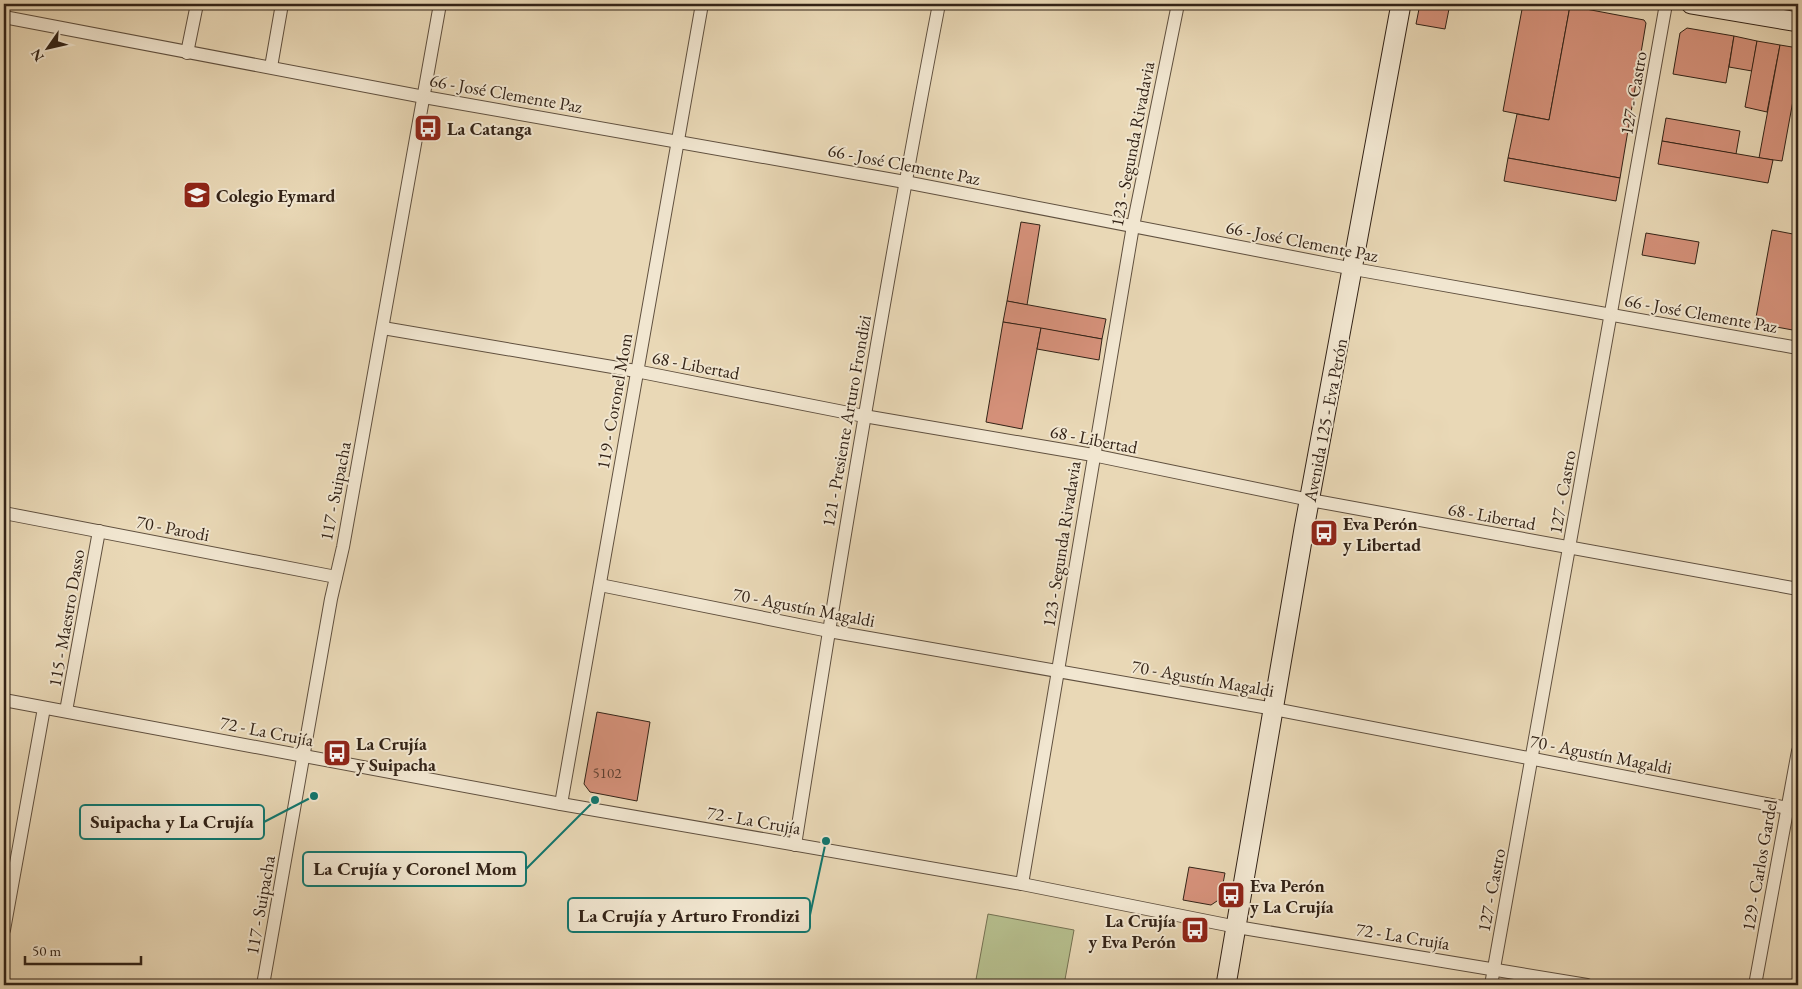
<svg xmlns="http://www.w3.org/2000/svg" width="1802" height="989" viewBox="0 0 1802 989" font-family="'EB Garamond',serif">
  <rect width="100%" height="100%" fill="#e9d8b6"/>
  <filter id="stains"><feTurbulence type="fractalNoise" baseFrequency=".004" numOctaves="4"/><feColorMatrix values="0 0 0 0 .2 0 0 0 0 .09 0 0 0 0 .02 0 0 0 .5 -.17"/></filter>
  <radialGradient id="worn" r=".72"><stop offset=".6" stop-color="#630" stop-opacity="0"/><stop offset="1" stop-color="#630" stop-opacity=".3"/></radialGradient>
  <polygon fill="#b6bf8e" stroke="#747152" points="988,914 1074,930 1064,985 975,985"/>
  <g fill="#d5917a" stroke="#332317">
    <polygon points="1420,4 1450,4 1445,29 1416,24"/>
    <polygon points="1523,4 1557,4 1570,6 1549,120 1503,111"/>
    <polygon points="1570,6 1644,20 1646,23 1620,178 1508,158 1517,114 1549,120"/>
    <polygon points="1687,28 1734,36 1726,83 1673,74 1680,33"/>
    <polygon points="1734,36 1757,41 1752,71 1729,67"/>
    <polygon points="1757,41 1780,45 1767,112 1745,107"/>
    <polygon points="1780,45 1798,48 1798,73 1782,161 1759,158"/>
    <polygon points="1666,118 1740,131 1736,154 1662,141"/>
    <polygon points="1662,141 1773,160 1768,183 1658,164"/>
    <polygon points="1508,158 1620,178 1616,201 1504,181"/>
    <polygon points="1021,222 1040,225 1027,305 1007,301"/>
    <polygon points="1772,230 1798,235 1798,331 1755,323"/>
    <polygon points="1646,233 1699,242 1695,264 1642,255"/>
    <polygon points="1007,301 1106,319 1102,339 1003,322"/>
    <polygon points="1003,322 1041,328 1022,429 986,422"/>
    <polygon points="1041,328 1102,339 1099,360 1037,349"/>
    <polygon points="597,712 650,722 637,801 590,792 584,784"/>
    <polygon points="1798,864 1798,882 1795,881"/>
    <polygon points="1189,867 1225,873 1220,899 1211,905 1183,900"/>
  </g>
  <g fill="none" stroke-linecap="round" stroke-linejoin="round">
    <defs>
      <g id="street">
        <polyline points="4,17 424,97 905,182 1354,269 1798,348"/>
        <polyline points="187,53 197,4"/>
        <polyline points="271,67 282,4"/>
        <polyline points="383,328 636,371 864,416 1093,455 1310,500 1798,589"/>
        <polyline points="4,513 336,577"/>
        <polyline points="600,585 829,631 1274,709 1798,810"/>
        <polyline points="4,700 561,804 1022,884 1237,927 1587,985"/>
        <polyline points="66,711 99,531"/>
        <polyline points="561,804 702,4"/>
        <path d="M795,845c44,-281 90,-562 144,-841"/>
        <polyline points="1022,884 1133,226 1178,4"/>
        <polyline points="4,930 44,708"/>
        <polyline points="263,985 331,599 343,547 440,4"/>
        <polyline points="1491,985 1666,4"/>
        <polyline points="1755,985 1798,751"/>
      </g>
      <g id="secondary">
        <polyline points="1691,4 1798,22"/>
        <polyline points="1226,985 1304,529 1401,4"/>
      </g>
    </defs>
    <use href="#street" stroke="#60503f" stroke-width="14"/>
    <use href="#secondary" stroke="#332317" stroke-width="21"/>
    <use href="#street" stroke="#f1e6d0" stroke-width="12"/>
    <use href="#secondary" stroke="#f1e6d0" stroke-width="19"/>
  </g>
  <defs>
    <symbol id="bus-square" viewBox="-11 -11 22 22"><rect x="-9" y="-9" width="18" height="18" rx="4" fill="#8f2418" stroke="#f1e6d0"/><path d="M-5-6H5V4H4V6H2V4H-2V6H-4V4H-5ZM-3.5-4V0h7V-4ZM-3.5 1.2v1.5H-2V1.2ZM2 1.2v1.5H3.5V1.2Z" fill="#fff"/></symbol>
    <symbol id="school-square" viewBox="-11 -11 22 22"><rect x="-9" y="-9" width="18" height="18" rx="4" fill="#8f2418" stroke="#f1e6d0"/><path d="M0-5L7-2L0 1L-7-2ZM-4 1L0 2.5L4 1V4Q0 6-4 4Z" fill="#fff"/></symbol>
  </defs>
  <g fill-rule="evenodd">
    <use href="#bus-square" x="412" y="112" width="32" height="32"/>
    <use href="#school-square" x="181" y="179" width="32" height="32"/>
    <use href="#bus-square" x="1308" y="517" width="32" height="32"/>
    <use href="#bus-square" x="321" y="737" width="32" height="32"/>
    <use href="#bus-square" x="1215" y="879" width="32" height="32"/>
    <use href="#bus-square" x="1179" y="914" width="32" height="32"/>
  </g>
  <g text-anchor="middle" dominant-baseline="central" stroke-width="4" stroke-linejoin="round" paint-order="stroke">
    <g font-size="15" fill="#5c3e30">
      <text x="607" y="772">5102</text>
    </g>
    <g font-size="18" fill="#332317" stroke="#f1e6d0">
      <text transform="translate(506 93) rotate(10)">66 - José Clemente Paz</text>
      <text transform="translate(1633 93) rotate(-80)">127 - Castro</text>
      <text transform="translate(1132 144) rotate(-79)">123 - Segunda Rivadavia</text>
      <text transform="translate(904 164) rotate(11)">66 - José Clemente Paz</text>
      <text transform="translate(1302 241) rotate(11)">66 - José Clemente Paz</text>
      <text transform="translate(1701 313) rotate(10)">66 - José Clemente Paz</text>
      <text transform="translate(696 365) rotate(11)">68 - Libertad</text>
      <text transform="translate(614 401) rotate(-80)">119 - Coronel Mom</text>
      <text transform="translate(1325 420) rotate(-79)">Avenida 125 - Eva Perón</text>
      <text transform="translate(846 421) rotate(-80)">121 - Presiente Arturo Frondizi</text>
      <text transform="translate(1094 439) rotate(11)">68 - Libertad</text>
      <text transform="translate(335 491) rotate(-79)">117 - Suipacha</text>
      <text transform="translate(1562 492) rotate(-80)">127 - Castro</text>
      <text transform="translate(1492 516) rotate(10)">68 - Libertad</text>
      <text transform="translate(173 528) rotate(11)">70 - Parodi</text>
      <text transform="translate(1061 544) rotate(-81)">123 - Segunda Rivadavia</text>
      <text transform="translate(804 607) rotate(11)">70 - Agustín Magaldi</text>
      <text transform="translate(66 618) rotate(-80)">115 - Maestro Dasso</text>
      <text transform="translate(1203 678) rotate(10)">70 - Agustín Magaldi</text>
      <text transform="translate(267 731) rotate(11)">72 - La Crujía</text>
      <text transform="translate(1601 754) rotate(11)">70 - Agustín Magaldi</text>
      <text transform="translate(754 820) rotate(10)">72 - La Crujía</text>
      <text transform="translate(1759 865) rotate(-80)">129 - Carlos Gardel</text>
      <text transform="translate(1491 890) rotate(-79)">127 - Castro</text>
      <text transform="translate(260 905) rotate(-80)">117 - Suipacha</text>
      <text transform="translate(1403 936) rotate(9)">72 - La Crujía</text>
    </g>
    <g font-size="18" font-weight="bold" fill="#332317" stroke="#f1e6d0" text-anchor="start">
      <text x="447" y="128">La Catanga</text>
      <text x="216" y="195">Colegio Eymard</text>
      <text x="1343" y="523">Eva Perón<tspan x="1343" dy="21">y Libertad</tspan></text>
      <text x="356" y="743">La Crujía<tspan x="356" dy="21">y Suipacha</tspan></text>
      <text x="1250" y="885">Eva Perón<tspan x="1250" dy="21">y La Crujía</tspan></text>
      <text x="1176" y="920" text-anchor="end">La Crujía<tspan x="1176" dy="21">y Eva Perón</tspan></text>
    </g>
  </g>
  <path fill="none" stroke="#0f766e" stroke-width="2" d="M314 796L264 822M595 800L526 869M826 841L810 915"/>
  <g fill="#0f766e" stroke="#f1e6d0" stroke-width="2">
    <circle cx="314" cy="796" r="5"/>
    <circle cx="595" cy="800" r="5"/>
    <circle cx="826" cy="841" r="5"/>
  </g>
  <g fill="#f1e6d0" stroke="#0f766e" stroke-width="2">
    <rect x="80" y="805" width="184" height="34" rx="5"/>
    <rect x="303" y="852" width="223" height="34" rx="5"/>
    <rect x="568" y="898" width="242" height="34" rx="5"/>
  </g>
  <g font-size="19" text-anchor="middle" font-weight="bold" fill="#332317">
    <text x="172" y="828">Suipacha y La Crujía</text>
    <text x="415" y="875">La Crujía y Coronel Mom</text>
    <text x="689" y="922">La Crujía y Arturo Frondizi</text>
  </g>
  <rect width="1802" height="989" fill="none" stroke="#e9d8b6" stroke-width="20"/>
  <rect x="5" y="5" width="1792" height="979" fill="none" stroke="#332317" stroke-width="2.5"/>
  <rect x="10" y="10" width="1782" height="969" fill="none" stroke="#332317"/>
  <g transform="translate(48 48) rotate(236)" stroke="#f1e6d0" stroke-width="4" paint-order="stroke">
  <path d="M0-4L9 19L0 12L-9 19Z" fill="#332317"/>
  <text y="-8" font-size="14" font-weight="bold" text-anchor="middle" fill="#332317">N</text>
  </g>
  <path d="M25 956v8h116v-8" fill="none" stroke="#332317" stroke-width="2.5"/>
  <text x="32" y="956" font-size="15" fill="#332317" stroke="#f1e6d0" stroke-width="4" paint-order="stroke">50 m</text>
  <rect width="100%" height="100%" filter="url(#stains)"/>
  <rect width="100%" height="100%" fill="url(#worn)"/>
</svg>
